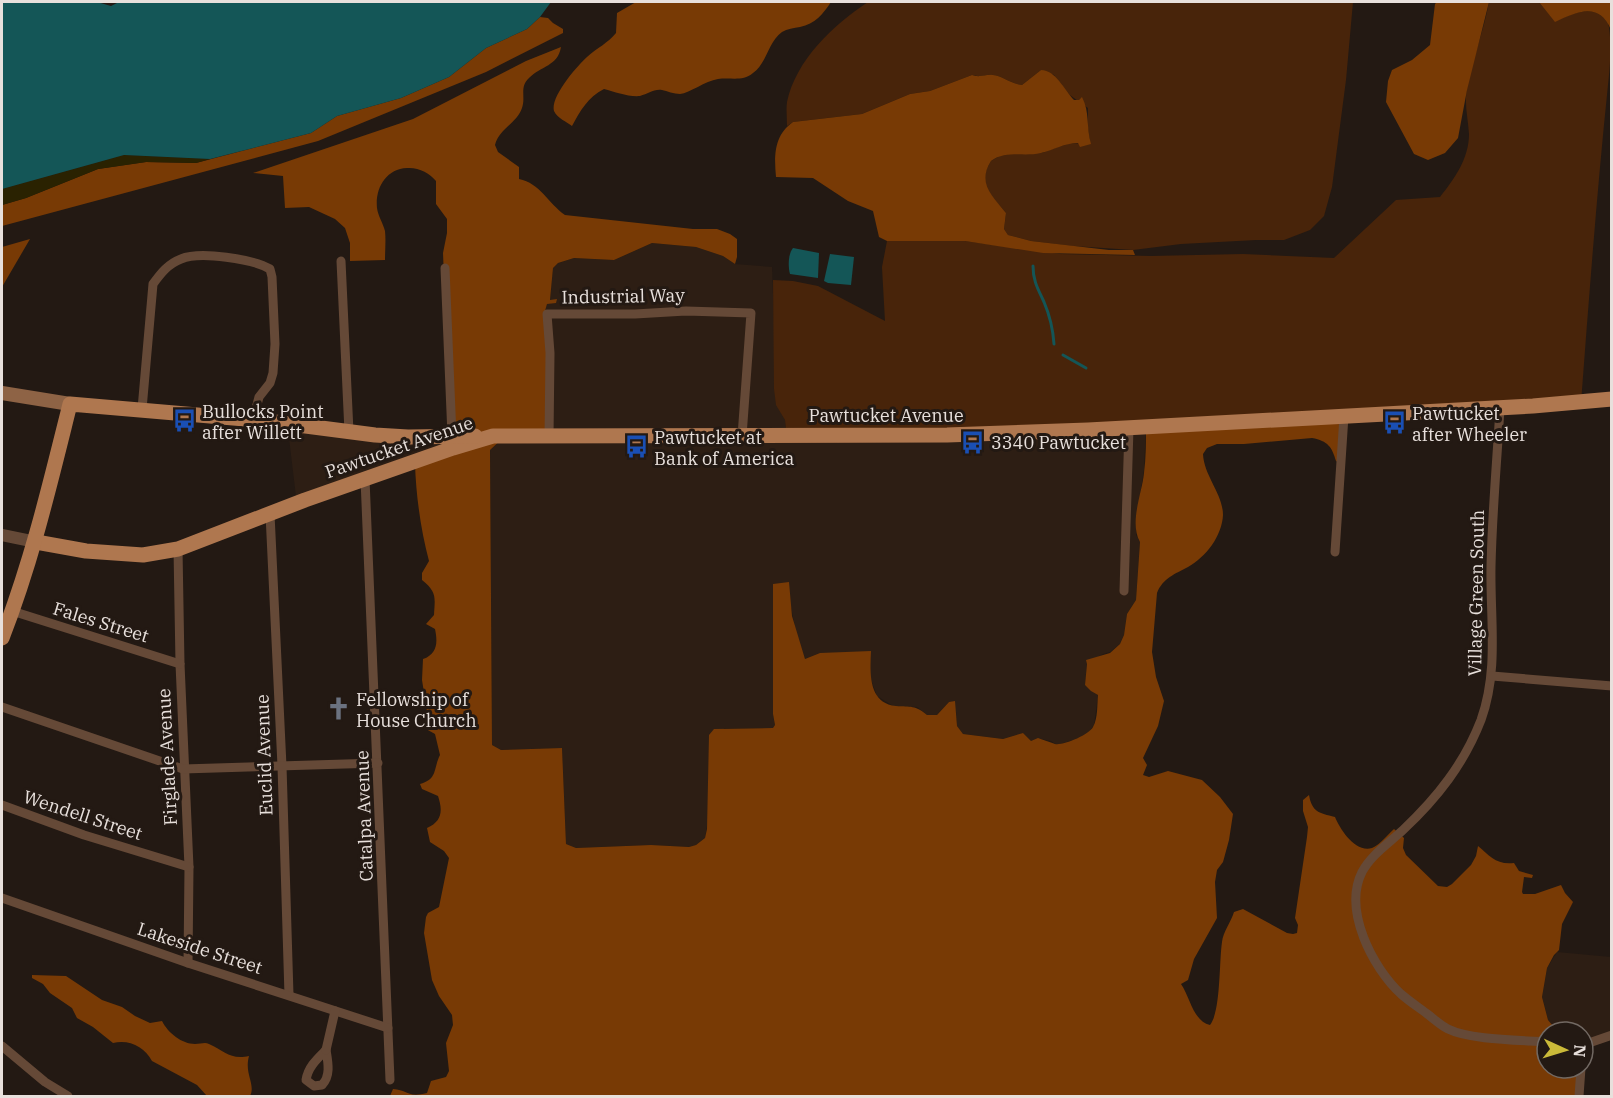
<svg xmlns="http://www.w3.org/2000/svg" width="1613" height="1098" viewBox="0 0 1613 1098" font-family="'IBM Plex Serif',serif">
  <rect width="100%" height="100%" fill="#231913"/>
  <g fill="#2d1e14">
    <polygon points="652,243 696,247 723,256 735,264 772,267 777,405 785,420 786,430 1146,426 1144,470 1136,521 1136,535 1140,542 1136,600 1127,614 1124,635 1120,644 1110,652 1103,654 1087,664 1085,685 1098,695 1094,725 1090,731 1080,738 1057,745 1051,741 1040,739 1031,741 1023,733 1003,739 963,734 957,726 956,712 949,702 937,715 927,715 917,707 893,706 877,696 870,677 829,654 820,653 805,659 796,633 790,602 773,585 773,714 775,725 774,728 724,728 705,838 696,845 689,847 651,845 576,848 566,844 562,748 501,750 492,745 490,450 503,438 547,304 550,300 553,268 558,263 574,258 614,260"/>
    <polygon points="290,425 476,438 297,505 289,438"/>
    <polygon points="1557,952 1611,957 1612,1036 1583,1045 1583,1032 1558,1032 1548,1020 1542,997 1547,968"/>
  </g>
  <g fill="#48240a">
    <path d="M868,2h485l-7,78 -14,107 -8,29 -14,14 -26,10h-28l-75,4 -48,6 -60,-4 -42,-5 -23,-6 -4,-6 2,-16c-15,-17 -30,-29 -15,-52l12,-7 39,-1 26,-10 22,1 -2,-16v-20l-21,-15 -13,-18 -13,-5 -19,15c-11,-1 -19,-9 -29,-10 -8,-1 -13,3 -21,0l-42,16 -20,3 -48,20 -69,8 -6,4c0,-8 -1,-16 0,-24 9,-42 46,-77 81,-100z"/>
    <path d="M1489,2h50l16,19c15,-6 36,-17 51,-3 7,12 4,51 2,67 -11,106 -19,212 -27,318l-435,23 -360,4 -1,-10 -9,-15 -2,-16 -1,-109 20,1 25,5 67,35 -3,-54 5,-26h78l95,13 91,2 92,-2 91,4 62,-58 44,-3c14,-18 29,-38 29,-63 -1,-16 -5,-30 -2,-46 5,-29 17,-57 22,-86z"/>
  </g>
  <g fill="#783a05">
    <path d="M636,2h195c-8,12 -16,22 -31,25 -6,1 -13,2 -18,5 -14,10 -15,31 -29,41 -11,9 -22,4 -35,6 -13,2 -28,14 -38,15 -6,0 -13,-3 -18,-4 -9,-1 -14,4 -22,6 -12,1 -25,-4 -36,-7 -16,8 -24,22 -32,37 -5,-4 -15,-8 -18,-15 -4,-14 23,-45 33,-54 10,-9 21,-14 29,-24l1,-20z"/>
    <polygon points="1437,2 1489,2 1467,90 1458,138 1445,153 1428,160 1414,154 1386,102 1388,81 1392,70 1412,60 1430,45 1435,4"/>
    <path d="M1539,2h72v28c-12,-29 -34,-18 -56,-8z"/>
    <polygon points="540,17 548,18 553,23 563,29 563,33 486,72 318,141 2,226 2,205 26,198 98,169 146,162 196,163 311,133 337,116 401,98 449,77 486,48 527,29"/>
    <path d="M561,47c-3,19 -20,19 -32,31 -10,9 -3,19 -7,30 -5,15 -23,21 -27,37l3,7 21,15v12c21,4 29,24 46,36l128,14h24l13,5 7,5v18l-2,7 -12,-8 -27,-9 -44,-4 -38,17 -40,-2 -16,5 -5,5 -3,32 7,-1 -1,4 -9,1 -2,7 5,126 -47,1 -13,12 2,295 9,5 61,-2 4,96 10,4 75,-3 38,2 7,-2 9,-7 2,-9 2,-94 5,-6 59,-1 2,-3 -2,-11v-130l16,-2 3,34 13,43 15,-6 51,-2c-1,22 -3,52 25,55 15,1 19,-1 31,9h10l12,-13 6,-1 2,25 6,8 40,5 20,-6 8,8 7,-3c5,2 12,4 17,6 7,2 34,-9 38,-17 5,-9 4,-22 5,-32l-7,-4 -6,-6 2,-21 -1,-4 24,-7 10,-9 4,-9 3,-21 9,-14 4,-58c-11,-20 2,-48 4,-69 2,-15 2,-31 2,-47l196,-10 -4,46 -2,-1c-4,-14 -8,-20 -24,-23l-68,6h-27l-10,4 -4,6c1,22 20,40 20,61 -1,21 -17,42 -35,52 -13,7 -25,11 -31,26l-5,59 4,25 8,24 -6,25 -15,32 4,7 -4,10 6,2 19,-6 34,9 18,17 13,17 -4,26 -6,22 -6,8 -2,12 2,36 -23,41 -6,21 -7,4c9,13 12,37 29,41 11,-14 9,-63 12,-83 1,-10 9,-20 12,-30l9,-3 44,24 6,1 4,-1 1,-8 -3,-7 12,-81 1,-10 -5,-16v-11l6,-5c3,17 10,18 26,22 5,12 20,36 37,31 8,-3 16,-14 22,-19l10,9 -1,10 3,7 32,31 9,1 5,-3 19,-19 5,-9 2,-10c12,10 18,19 36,17l5,8 14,4 -1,3 -8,-1 -2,15 1,2h12l26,-9 4,8 8,9 -11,22 -3,26 -5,5 -7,13 -5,29 6,23 10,12h-11v36h35l-2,28h-1190l3,-7c15,1 14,9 34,4l4,-12 15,-4 3,-6 -3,-28 7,-18 -1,-10 -13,-19 -7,-16 -8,-47 2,-16 2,-4 11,-6 10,-49 -5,-7 -14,-9 -3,-14c15,-7 16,-17 11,-32l-16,-7 -2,-5c18,-5 13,-15 20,-29l-5,-21 -9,-5 -1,-4 3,-7 -6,-38 1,-21c14,-5 15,-16 12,-30l-9,-5 8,-9c1,-18 3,-23 -12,-35v-7l7,-12c-8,-30 -13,-65 -14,-97l42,-26 -10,-86 -4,-99 4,-20v-14l-11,-15v-23c-6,-8 -18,-14 -29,-13 -21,1 -32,20 -30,40 1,8 6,15 8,23 1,9 0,20 0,29l-35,1v-18l-5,-15 -10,-9 -26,-12 -24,1 -2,-32 -30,-3 160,-54 113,-58z"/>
    <path d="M1041,70c15,0 23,20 33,30h5l3,-3c8,15 4,30 9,47l-11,3 -2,-4c-14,0 -24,7 -37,10 -17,4 -35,-3 -50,8 -14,22 1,35 15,52l-2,16 4,6 23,6 78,9h24l2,5 -92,-2 -78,-12h-78l-8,-4 -6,-26 -25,-10 -35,-23 -37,-1c-2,-21 -2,-42 17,-55l69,-8 48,-20 20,-3 42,-16c8,3 13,-1 21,0 10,1 18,9 29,10z"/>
    <polygon points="30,239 2,287 2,247"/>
    <path d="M32,975l34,1 36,24 20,7 13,9 15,7 12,-2c6,12 20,23 33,23 6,0 10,-2 14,0 16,7 21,16 40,12 -5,18 7,28 1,40h-43l-10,-11 -45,-24c-7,-14 -23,-22 -39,-18l-20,-16 -16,-9 -5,-10 -22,-15 -7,-9 -11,-6z"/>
  </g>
  <polygon fill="#2a2201" points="124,155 210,159 196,163 146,162 98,169 26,198 2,205 2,189"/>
  <g fill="#145657">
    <polygon points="2,2 97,2 111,6 119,2 551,2 540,17 527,29 486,48 449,77 401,98 337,116 311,133 210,159 124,155 2,189"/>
    <path d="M793,248l26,5 -1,25 -28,-4c-2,-7 -2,-20 3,-26z"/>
    <polygon points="830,254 854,257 851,285 828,283 824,281"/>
  </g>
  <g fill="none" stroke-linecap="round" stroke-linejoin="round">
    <g stroke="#145657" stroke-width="3">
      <path d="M1033,266c0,15 5,23 11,36 6,14 9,27 10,42"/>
      <polyline points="1063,355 1086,368"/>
    </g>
    <g stroke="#654937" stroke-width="9">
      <polyline points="341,261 349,432"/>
      <polyline points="445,268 452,436"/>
      <path d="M1500,408c-3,53 -8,106 -9,159 -1,52 8,103 -10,153 -17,44 -44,78 -78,110 -14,13 -32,25 -41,42 -19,38 10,95 39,122 8,7 17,13 25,19 7,5 14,12 22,16 22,11 73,11 99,13"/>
      <path d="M142,409l11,-125c8,-11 15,-20 28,-25 19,-8 72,0 89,10l2,8 3,67 -2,29 -3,10 -11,14 -6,23"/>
      <polyline points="549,437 550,353 547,314 635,314 686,311 751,313 742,436"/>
      <polyline points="365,479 390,1080"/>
      <polyline points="270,514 282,766 289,995"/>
      <polyline points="178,549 180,664 189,867 188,963"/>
      <polyline points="1335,552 1344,416"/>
      <polyline points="1124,591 1129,428"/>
      <polyline points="12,611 180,664"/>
      <polyline points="1492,676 1612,686"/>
      <polyline points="2,707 183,769 378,763"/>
      <polyline points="2,805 84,835 189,867"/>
      <polyline points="2,898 188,963 388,1028"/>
      <polyline points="1583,1045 1612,1035"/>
      <polyline points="2,1046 45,1082 68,1096"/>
      <path d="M326,1050c2,12 5,26 -4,35l-8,1 -8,-6c2,-13 11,-21 20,-30z"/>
      <polyline points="326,1050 335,1011"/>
      <polyline points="1579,1096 1581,1068"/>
    </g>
    <polyline stroke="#654937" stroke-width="12" points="2,535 36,542"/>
    <polyline stroke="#8e6345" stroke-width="14" points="2,393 70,404"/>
    <g stroke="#af774f" stroke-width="15">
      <polyline points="36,542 86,551 143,555 178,549 305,500 453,448 493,436 947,435 1088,430 1533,406 1612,399"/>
      <path d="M2,638c30,-77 48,-154 68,-234l197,17 108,14 33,2 67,-1"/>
    </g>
  </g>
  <defs>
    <symbol id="bus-bare" viewBox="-9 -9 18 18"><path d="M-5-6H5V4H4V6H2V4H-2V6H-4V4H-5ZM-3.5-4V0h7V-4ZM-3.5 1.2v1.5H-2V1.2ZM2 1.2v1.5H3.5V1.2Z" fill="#1a4fb4" stroke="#231913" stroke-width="2.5" paint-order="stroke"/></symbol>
    <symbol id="church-bare" viewBox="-9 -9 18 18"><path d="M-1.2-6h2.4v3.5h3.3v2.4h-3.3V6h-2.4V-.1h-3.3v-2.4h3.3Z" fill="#6b7280" stroke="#231913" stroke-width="2.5" paint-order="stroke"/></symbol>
  </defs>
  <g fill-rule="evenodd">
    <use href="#bus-bare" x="168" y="404" width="33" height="33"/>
    <use href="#bus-bare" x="1378" y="406" width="33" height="33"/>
    <use href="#bus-bare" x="956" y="426" width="33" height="33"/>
    <use href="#bus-bare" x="620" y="430" width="33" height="33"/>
    <use href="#church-bare" x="322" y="692" width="33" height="33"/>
  </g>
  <g text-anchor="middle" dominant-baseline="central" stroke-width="6" stroke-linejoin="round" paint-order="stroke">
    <g font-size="18" fill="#e8e0dc" stroke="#231913">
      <text transform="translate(623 296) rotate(-1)">Industrial Way</text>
      <text x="886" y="415">Pawtucket Avenue</text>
      <text transform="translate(399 447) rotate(-19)">Pawtucket Avenue</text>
      <text transform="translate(1476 593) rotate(-89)">Village Green South</text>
      <text transform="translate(101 622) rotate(17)">Fales Street</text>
      <text transform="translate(264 755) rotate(-92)">Euclid Avenue</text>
      <text transform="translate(167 757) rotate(-93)">Firglade Avenue</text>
      <text transform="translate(83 815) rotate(18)">Wendell Street</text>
      <text transform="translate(364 816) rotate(-92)">Catalpa Avenue</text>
      <text transform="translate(200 948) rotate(18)">Lakeside Street</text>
    </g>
    <g font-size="18" fill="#e8e0dc" stroke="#231913" text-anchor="start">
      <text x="202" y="411">Bullocks Point<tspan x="202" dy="21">after Willett</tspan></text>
      <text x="1412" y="413">Pawtucket<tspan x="1412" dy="21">after Wheeler</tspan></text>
      <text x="654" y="437">Pawtucket at<tspan x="654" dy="21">Bank of America</tspan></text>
      <text x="991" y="442">3340 Pawtucket</text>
      <text x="356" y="699">Fellowship of<tspan x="356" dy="21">House Church</tspan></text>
    </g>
  </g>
  <rect width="1613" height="1098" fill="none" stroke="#e8e0dc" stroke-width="6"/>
  <g transform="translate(1565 1050) rotate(94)"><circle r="28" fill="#231913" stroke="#726963" stroke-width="1.5"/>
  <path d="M0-4.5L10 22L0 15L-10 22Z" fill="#cbba39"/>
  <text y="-9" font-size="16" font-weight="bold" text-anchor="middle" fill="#e8e0dc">N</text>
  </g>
</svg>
